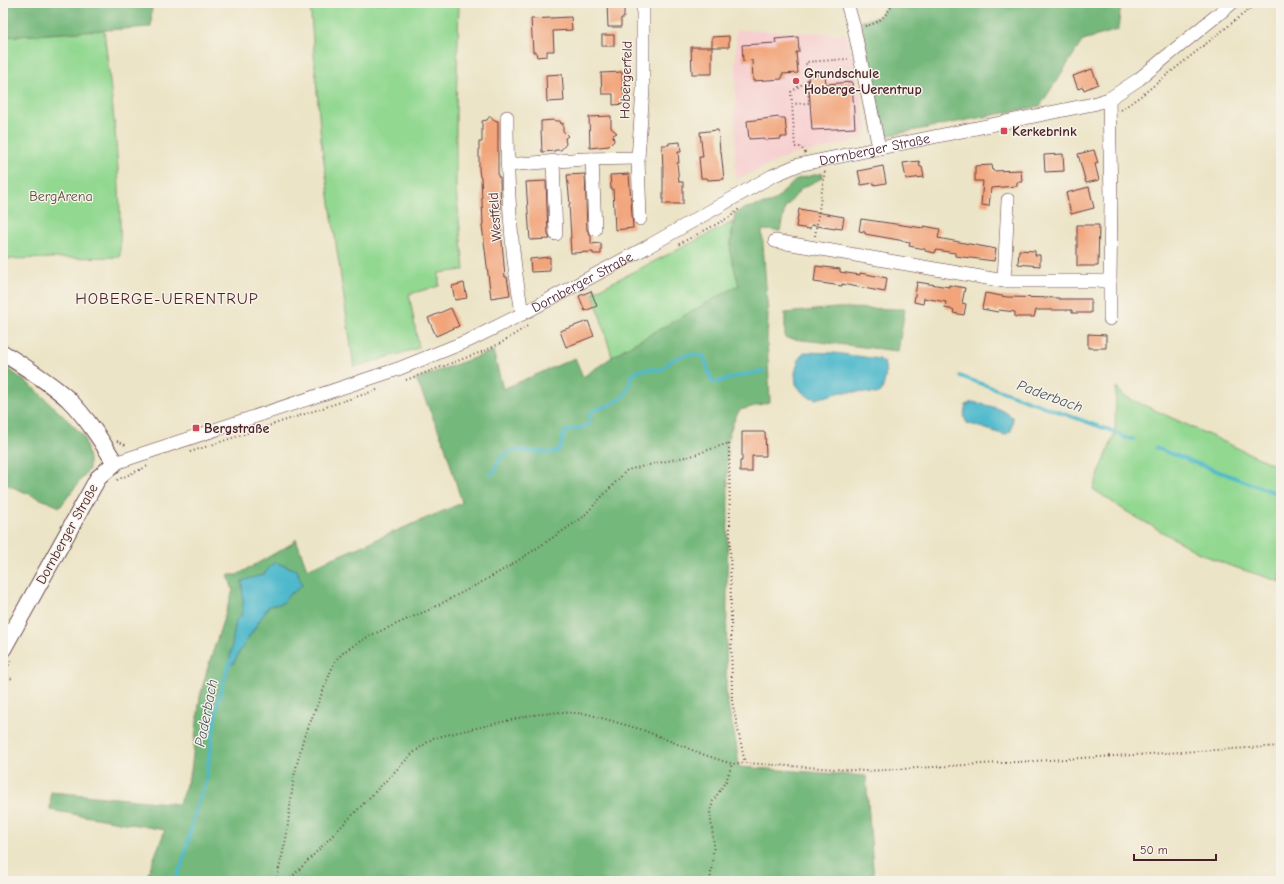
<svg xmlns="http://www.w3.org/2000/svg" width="1284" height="884" viewBox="0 0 1284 884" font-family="'Comic Neue',sans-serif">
  <rect width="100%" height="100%" fill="#f7f3e8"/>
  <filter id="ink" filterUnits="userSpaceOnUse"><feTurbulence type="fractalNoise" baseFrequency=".025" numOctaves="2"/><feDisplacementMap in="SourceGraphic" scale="8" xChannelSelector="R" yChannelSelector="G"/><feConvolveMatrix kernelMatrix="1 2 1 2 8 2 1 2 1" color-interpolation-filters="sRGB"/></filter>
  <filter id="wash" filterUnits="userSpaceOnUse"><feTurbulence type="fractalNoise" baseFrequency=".012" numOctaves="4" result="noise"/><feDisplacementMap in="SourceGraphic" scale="16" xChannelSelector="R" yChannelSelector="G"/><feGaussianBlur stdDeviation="0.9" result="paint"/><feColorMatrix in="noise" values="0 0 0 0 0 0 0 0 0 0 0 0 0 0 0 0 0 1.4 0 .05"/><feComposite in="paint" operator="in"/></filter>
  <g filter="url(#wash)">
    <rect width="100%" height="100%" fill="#ece4c6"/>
    <polygon fill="#f7cfd0" points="736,30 847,34 867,128 862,139 833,147 791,155 735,180"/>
    <g fill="#92d891" stroke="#6e7c5e">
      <polygon points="310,3 459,3 456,109 456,189 464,270 439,273 439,286 409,294 419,348 354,367 321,141"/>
      <path d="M104,30c9,76 18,151 16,227l-117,2v-222z"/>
      <polygon points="733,222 730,252 739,285 612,357 593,292"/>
      <polygon points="1116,387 1124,396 1281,468 1281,582 1228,565 1199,553 1124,510 1093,489 1115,433"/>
    </g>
    <g fill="#75b87b" stroke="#606c53">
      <polygon points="3,3 152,3 151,27 3,37"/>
      <polygon points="888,3 1121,3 1118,30 1083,40 1040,106 890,135 883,130 861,21 879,17"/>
      <polygon points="823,173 822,178 802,188 785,208 780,231 762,230 768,315 767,340 770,402 740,410 736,416 732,426 729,434 727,445 728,499 726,695 736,743 739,767 866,776 874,881 145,881 165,830 50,810 51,792 179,804 191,771 200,697 207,670 233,590 228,575 237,575 293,543 296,539 307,569 462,503 444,443 416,379 493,351 503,389 575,358 583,377 624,349 739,285 730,252 735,213 746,208 773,202 797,179"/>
      <polygon points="836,308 905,309 898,351 785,338 785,313"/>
      <polygon points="3,365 34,388 84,436 89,459 89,469 60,507 3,483"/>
    </g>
    <g fill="#4fb9cc" stroke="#4c6c7c">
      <path d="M804,352l30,1 45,6 5,3c3,9 1,21 -3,30l-5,2 -16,-2h-18l-26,7 -7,-2 -7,-5 -6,-8 -1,-11 4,-14z"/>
      <path d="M972,402c14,3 31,6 41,16l-2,13 -6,4 -38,-12c-4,-6 -3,-11 -1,-18z"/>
      <polygon points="274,562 297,570 302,585 294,592 289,594 283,603 269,606 240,651 233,664 229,664 236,620 241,616 243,603 242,581 264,574"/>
    </g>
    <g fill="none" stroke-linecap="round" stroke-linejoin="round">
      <g stroke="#4fb9cc" stroke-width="3.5">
        <polyline points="960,376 1120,434 1125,438 1133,439"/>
        <polyline points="1156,448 1281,495"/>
        <path d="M490,474l5,-2 2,-9 6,-7 11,-6 38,3 6,-2 4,-7 1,-8 3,-5 21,-5 3,-5 1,-9c11,-5 24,-7 33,-16 4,-5 5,-12 7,-18 4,-11 21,-9 30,-8l11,-10 12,-5h17l3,2 8,25h6l16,-5 29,-6"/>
        <polyline points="175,881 182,864 197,805 205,784 218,701 229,664 231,660"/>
      </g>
    </g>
    <g id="blocks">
      <g fill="#f2a47a">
        <polygon points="607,3 622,3 622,7 624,7 624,18 621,18 621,27 608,27"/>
        <polygon points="571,17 572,30 553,31 554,51 547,51 547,56 537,57 536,52 533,52 531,19"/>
        <rect x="602" y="35" width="12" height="11"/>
        <polygon points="729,36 729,47 712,47 712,37"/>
        <polygon points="798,37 799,52 796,52 798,73 782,74 782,79 753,81 752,60 743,61 742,45 776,43 775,39"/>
        <polygon points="691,47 712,47 712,74 692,74"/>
        <polygon points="1092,69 1098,84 1084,90 1083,87 1078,89 1073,76"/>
        <polygon points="622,72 623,92 624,92 625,104 613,105 613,94 602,94 601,73"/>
        <polygon points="562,74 564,101 547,102 546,75"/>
        <polygon points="825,74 826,84 852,82 855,128 812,130 808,75"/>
        <polygon points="490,116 493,120 498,121 498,177 500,177 501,218 500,218 505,277 507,277 510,295 491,298 482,225 483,224 481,177 480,177 479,170 479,142 482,142 482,121 487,120"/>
        <polygon points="611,116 611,128 617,133 613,135 614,141 609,146 590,148 589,117"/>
        <polygon points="779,117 779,118 785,118 787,137 781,137 781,139 764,140 764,138 749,139 747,121"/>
        <polygon points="554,120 555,121 560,121 561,124 563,123 563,131 568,136 565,138 566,144 561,150 555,150 555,151 542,152 541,129 541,121"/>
        <polygon points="718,130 720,151 721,151 724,179 708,180 707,178 701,178 699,157 703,157 700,132"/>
        <polygon points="680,142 681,152 678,152 679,163 677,163 679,182 683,182 683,204 663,204 663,170 662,145 669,145 669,143"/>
        <polygon points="1094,150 1098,163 1095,164 1099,180 1086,183 1078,154"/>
        <polygon points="1063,154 1064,171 1045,172 1044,155"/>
        <polygon points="919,161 920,167 922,167 924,177 906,179 903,163"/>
        <polygon points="992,165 993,171 1021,170 1022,182 1017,182 1017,186 991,188 989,206 981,205 983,181 975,181 975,166"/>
        <polygon points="883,166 886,183 874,185 874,183 861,185 858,171"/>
        <polygon points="585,174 587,230 591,236 591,244 601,243 601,254 593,254 593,252 571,253 570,238 571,238 569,204 570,204 567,175"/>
        <polygon points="629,174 633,228 615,230 613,189 611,189 610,175"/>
        <polygon points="546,181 548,234 550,239 530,240 526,182"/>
        <polygon points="1089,187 1094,208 1071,214 1066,193"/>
        <polygon points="799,209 844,217 842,229 835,228 835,229 811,225 810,229 796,227"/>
        <polygon points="861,219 923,228 924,226 940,229 938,238 996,249 994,261 955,256 955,253 936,250 935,253 925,251 925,249 909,246 910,242 865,234 865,232 859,231"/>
        <polygon points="1077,225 1099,225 1098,266 1077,266"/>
        <polygon points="1019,250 1035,251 1035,255 1040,255 1040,266 1018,264"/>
        <polygon points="550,257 550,271 531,272 530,259"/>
        <polygon points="816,266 840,269 840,272 860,275 860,273 887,278 885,292 842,284 842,286 814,282"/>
        <polygon points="917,282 949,287 949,285 965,288 962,303 966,304 964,315 953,313 954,310 945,308 946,302 924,298 923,304 914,302"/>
        <polygon points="464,283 467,298 455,300 452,286"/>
        <polygon points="591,291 597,306 585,311 579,296"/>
        <polygon points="985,293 1007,297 1059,298 1059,299 1091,299 1091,313 1072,313 1072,310 1036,310 1034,317 1015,317 1015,312 999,310 998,312 982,309"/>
        <polygon points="451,308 459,326 436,336 428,318"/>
        <polygon points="588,321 594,336 566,347 560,331"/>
        <polygon points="1088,334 1106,335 1106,348 1088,348"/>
        <polygon points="742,432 765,432 766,456 752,456 752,472 740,472 740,461 742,461"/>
      </g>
    </g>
  </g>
  <g filter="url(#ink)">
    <use href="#blocks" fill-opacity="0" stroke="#623d42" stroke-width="1"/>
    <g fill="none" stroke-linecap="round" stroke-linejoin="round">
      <defs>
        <g id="minor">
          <polyline points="847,3 854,28 879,148"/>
          <path d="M507,117c0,51 2,101 8,151 2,15 5,31 7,46"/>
          <polyline points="592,159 595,229"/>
          <polyline points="553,162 556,234"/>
          <polyline points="507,165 584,159 638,158"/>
          <polyline points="640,219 638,158 643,90 643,3"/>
          <polyline points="775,241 1004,281 1110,281 1111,199 1109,99"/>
          <polyline points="1004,281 1008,200"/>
          <polyline points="1110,281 1110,319"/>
          <path id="s1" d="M115,463l283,-94 72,-29 52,-26 125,-67 125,-71 26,-11 295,-61 16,-5 30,-20 93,-76"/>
        </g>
        <path id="major" d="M3,353c22,14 45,28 65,46 19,19 33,41 47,64l-17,15 -95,171"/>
      </defs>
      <use href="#minor" stroke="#623d42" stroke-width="14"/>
      <use href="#major" stroke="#623d42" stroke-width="18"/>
      <g stroke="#623d42" stroke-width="2" stroke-dasharray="1 3" stroke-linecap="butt">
        <path d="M865,26c14,-2 22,-12 29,-23"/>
        <polyline points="792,104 791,92 808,80"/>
        <polyline points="1121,110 1142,95 1257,3"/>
        <polyline points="805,153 801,147 795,147 792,104 809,103 806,62 848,59"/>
        <polyline points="815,236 825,171"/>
        <polyline points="679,244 730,217 739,209"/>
        <polyline points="406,380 484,351 501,343 529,325"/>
        <polyline points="117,441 124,444 127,447"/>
        <polyline points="190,452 377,390"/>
        <polyline points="117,480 148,466"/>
        <polyline points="4,674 12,679"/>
        <polyline points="3,676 12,659"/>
        <polyline points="276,881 286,839 294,776 303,740 335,661 345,651 369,636 431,609 482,582 513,564 582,518 627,470 694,455 711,449 729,443 732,701 745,763"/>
        <polyline points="288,881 413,753 433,738 532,715 561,712 588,714 643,730 702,754 732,764 745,763 867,771 1281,746"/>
        <polyline points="710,881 714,845 710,812 713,801 726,781 732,764"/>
      </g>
      <use href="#minor" stroke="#fff" stroke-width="13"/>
      <use href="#major" stroke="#fff" stroke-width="16"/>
    </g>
  </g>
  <g fill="#d1495b" stroke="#f7f3e8" stroke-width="1.5">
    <circle cx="796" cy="81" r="4"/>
    <rect x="1000" y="127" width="8" height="8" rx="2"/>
    <rect x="192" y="424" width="8" height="8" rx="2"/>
  </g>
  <g text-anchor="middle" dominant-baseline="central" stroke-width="3" stroke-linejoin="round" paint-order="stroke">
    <g font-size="14" font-weight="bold" fill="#4a1f2b" stroke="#f7f3e8" text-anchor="start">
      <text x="804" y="73">Grundschule<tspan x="804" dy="16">Hoberge-Uerentrup</tspan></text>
      <text x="1012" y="131">Kerkebrink</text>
      <text x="204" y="428">Bergstraße</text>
    </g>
    <g font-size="14" fill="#4a1f2b" stroke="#f7f3e8">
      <text transform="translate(626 80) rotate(-88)">Hobergerfeld</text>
      <text stroke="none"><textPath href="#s1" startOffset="826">Dornberger Straße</textPath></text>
      <text transform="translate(495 217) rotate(-94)">Westfeld</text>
      <text stroke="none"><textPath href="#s1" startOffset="502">Dornberger Straße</textPath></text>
      <text transform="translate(67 534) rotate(-61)">Dornberger Straße</text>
    </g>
    <g font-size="14" fill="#5c4d44" stroke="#f7f3e8">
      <text x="61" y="196">BergArena</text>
    </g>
    <g font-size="15" font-style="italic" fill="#4c5563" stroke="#f7f3e8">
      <text transform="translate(1050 396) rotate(20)">Paderbach</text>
      <text transform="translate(206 713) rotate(-79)">Paderbach</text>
    </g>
    <g font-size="16" letter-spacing="1" fill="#4a1f2b" stroke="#f7f3e8">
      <text x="167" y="299">HOBERGE-UERENTRUP</text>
    </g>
  </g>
  <rect width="1284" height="884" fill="none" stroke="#f7f3e8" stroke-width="16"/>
  <path d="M1134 854v6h82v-6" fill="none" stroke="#4a1f2b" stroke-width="2"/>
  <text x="1140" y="854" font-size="12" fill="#4a1f2b" stroke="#f7f3e8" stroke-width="3" paint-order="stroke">50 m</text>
</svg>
